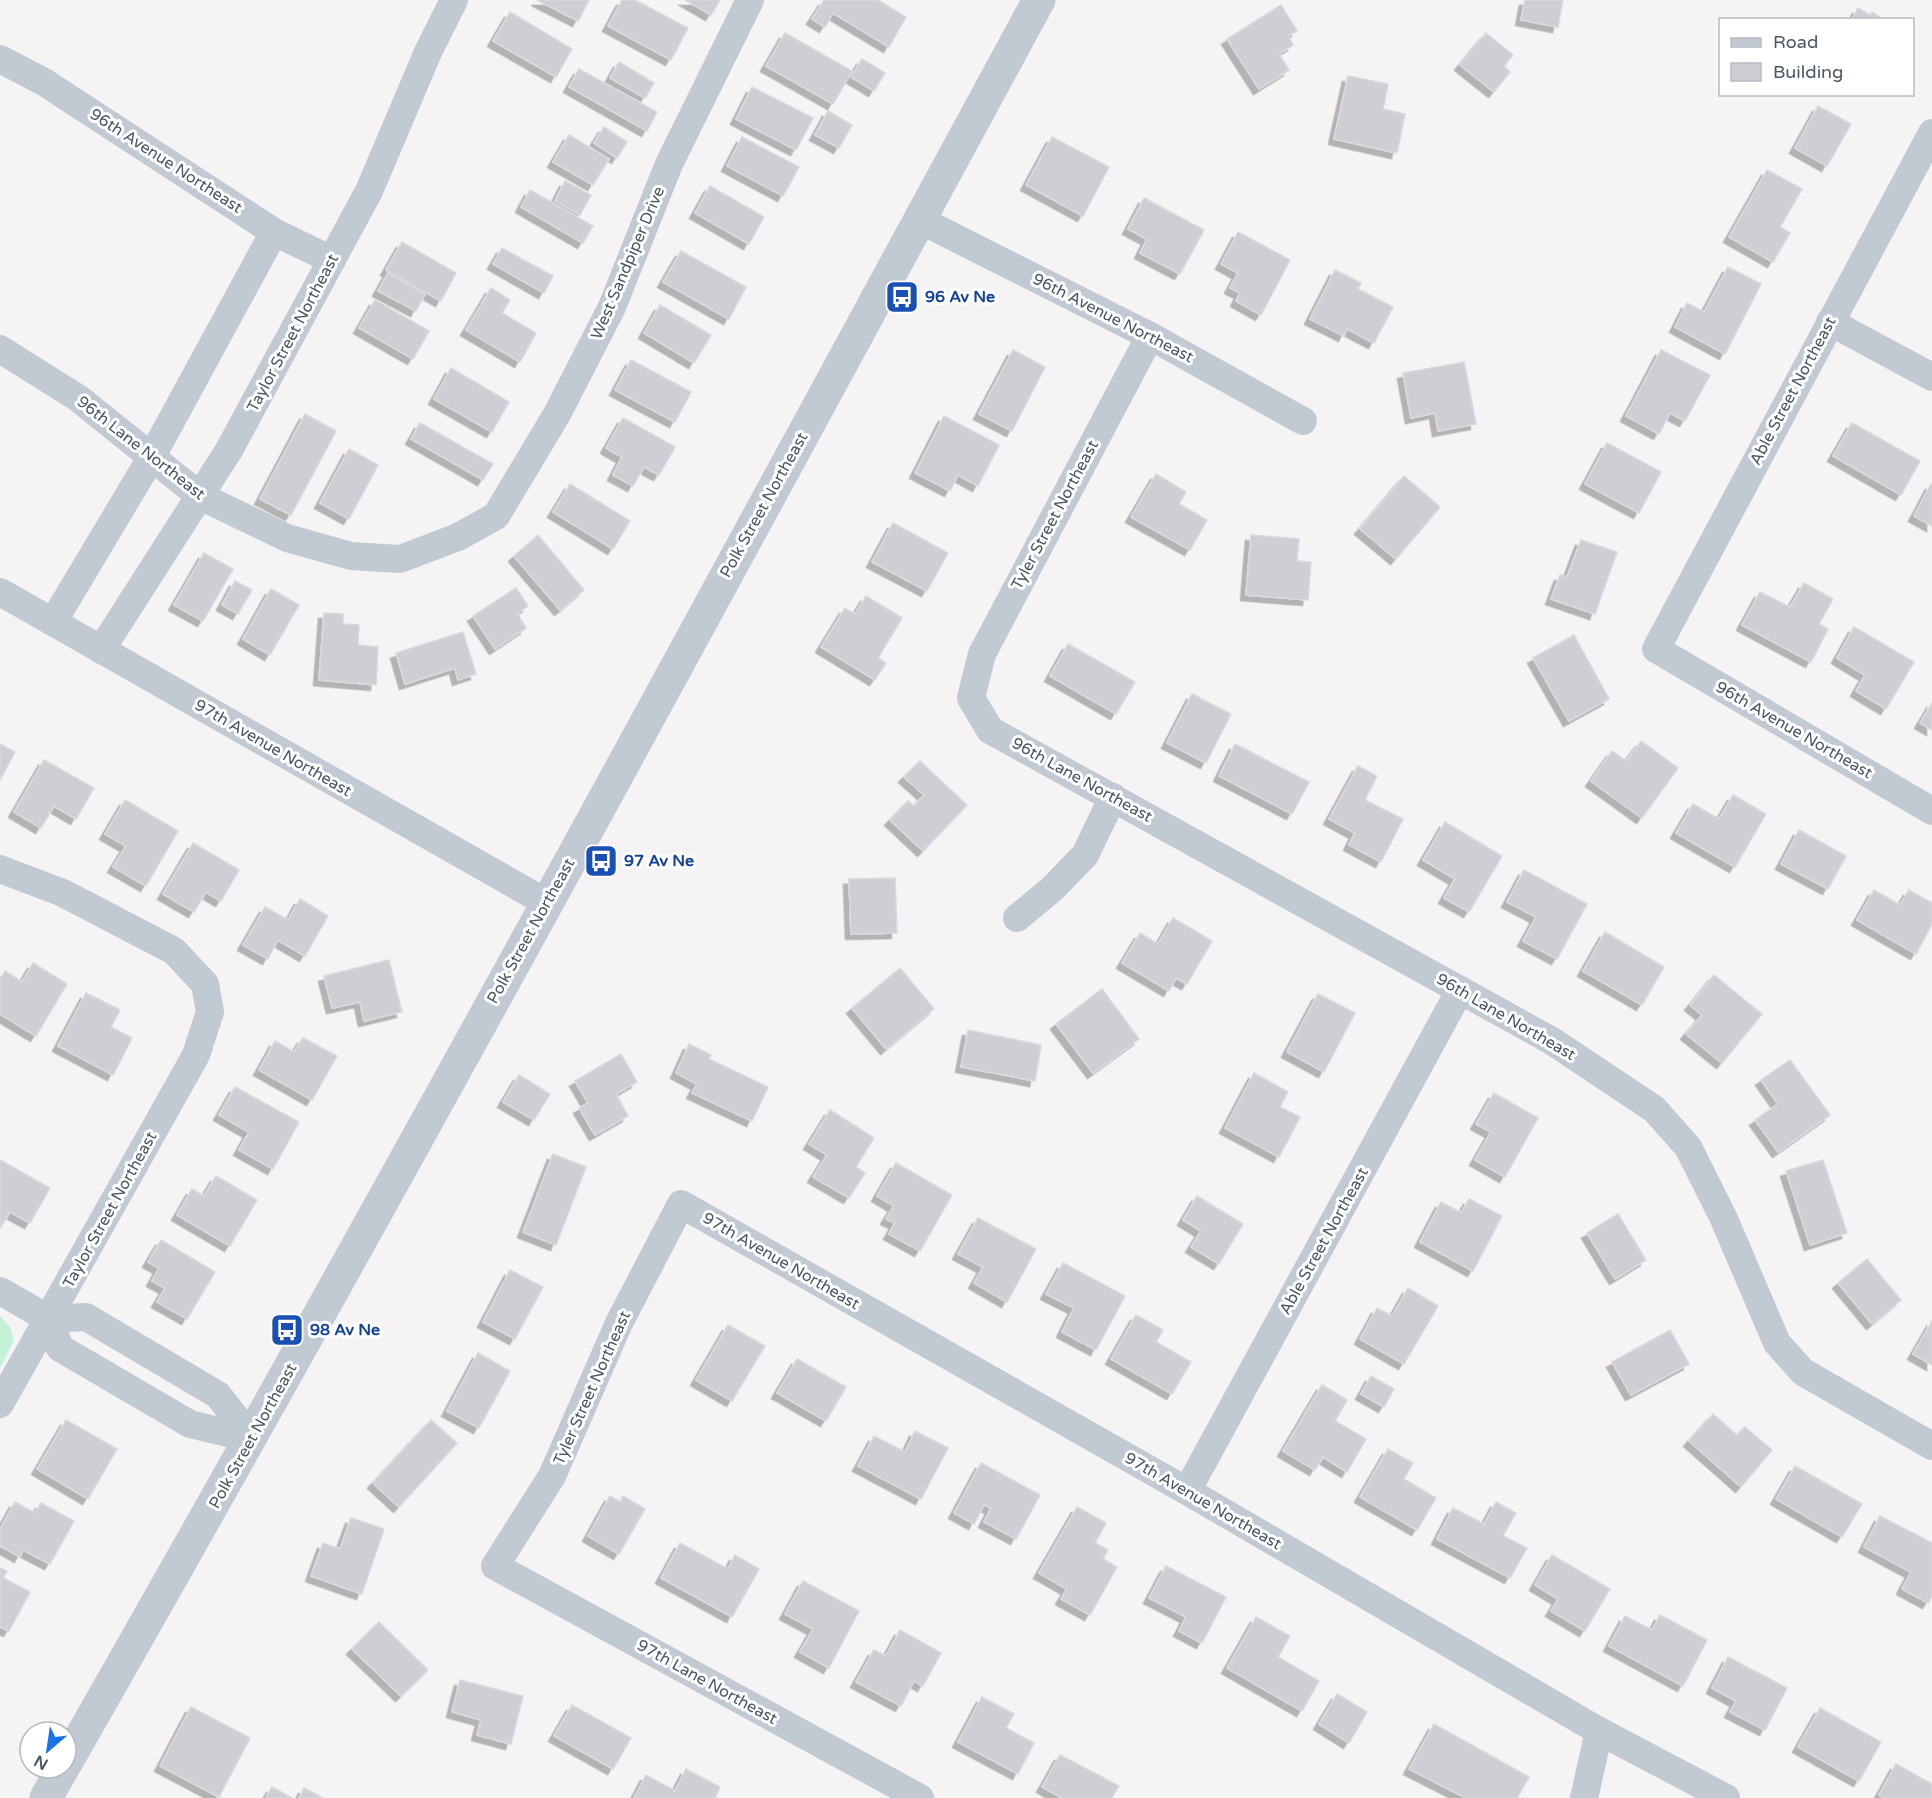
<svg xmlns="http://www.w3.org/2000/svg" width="1932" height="1798" viewBox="0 0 1932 1798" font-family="'Varela Round',sans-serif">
  <defs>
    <filter id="shadow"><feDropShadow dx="-5.5" dy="5.5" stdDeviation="0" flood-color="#0004"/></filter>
  </defs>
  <rect width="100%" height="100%" fill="#f5f3f3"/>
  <polygon fill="#c3f1d5" points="0,1316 10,1327 14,1340 0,1368"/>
  <g fill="#cdcfd5" stroke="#d7d9de" stroke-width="1.5" filter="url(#shadow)">
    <polygon points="537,0 589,0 578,21"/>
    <polygon points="622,0 635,0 688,28 671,60 608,26"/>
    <polygon points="685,0 720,0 711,15"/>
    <polygon points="824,0 878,0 906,17 889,47 833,13 825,27 812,19"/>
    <polygon points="1525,0 1563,0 1558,27 1521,20"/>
    <polygon points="1281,5 1297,31 1288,36 1293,45 1279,54 1289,70 1259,89 1227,39"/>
    <polygon points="1858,8 1870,15 1872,12 1884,20 1852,20"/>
    <polygon points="510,12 572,49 556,77 493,41"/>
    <polygon points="785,33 852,71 833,104 766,66"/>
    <polygon points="1486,33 1513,55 1504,66 1510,72 1494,92 1460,65"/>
    <polygon points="862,59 885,73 874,91 851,77"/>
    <polygon points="619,62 654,83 645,98 610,78"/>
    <polygon points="579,69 657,112 647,131 569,87"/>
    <polygon points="1348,76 1388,84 1383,109 1405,114 1397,153 1334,139"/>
    <polygon points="752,87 813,118 796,150 736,119"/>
    <polygon points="1818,106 1851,124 1827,166 1795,148"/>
    <polygon points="828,111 852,125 839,148 815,135"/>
    <polygon points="604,127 627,142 617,158 594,143"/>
    <polygon points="569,135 609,159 593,185 553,162"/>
    <polygon points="742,137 799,167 783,196 727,166"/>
    <polygon points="1052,137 1109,167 1083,216 1026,185"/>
    <polygon points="1767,170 1802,189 1780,227 1790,233 1773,262 1729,237"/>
    <polygon points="565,181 591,195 580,215 555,201"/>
    <polygon points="710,186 764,217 749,244 695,213"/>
    <polygon points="530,190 593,226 583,243 521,207"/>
    <polygon points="1144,198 1204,230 1180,274 1140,253 1147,239 1128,229"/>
    <polygon points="1238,232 1290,260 1261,315 1236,301 1240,293 1230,288 1238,273 1221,264"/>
    <polygon points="402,242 456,273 441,301 386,270"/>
    <polygon points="502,248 553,276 544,293 493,264"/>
    <polygon points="681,251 746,287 729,319 663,282"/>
    <polygon points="1728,267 1761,284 1725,354 1675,327 1687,303 1704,312"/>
    <polygon points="1335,270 1361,283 1358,289 1393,307 1374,343 1347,329 1344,336 1310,319"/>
    <polygon points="388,273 425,294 416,311 378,291"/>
    <polygon points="491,288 510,300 502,313 536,333 520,362 466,330"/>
    <polygon points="375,300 429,331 413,359 359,328"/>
    <polygon points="660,305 711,335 694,363 644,333"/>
    <polygon points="1013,350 1045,367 1012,431 979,414"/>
    <polygon points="1661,350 1710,375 1685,421 1670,413 1659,434 1626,416"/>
    <polygon points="631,360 691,392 675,422 615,390"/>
    <polygon points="1464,362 1476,424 1438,431 1435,413 1411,418 1403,373"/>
    <polygon points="451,368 509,402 492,432 434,399"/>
    <polygon points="305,414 336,431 291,515 260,499"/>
    <polygon points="944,416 999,445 978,486 958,475 950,491 915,473"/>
    <polygon points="623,418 675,447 659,475 644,467 633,486 613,475 622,457 606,448"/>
    <polygon points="420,423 493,464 483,480 411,439"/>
    <polygon points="1852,423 1920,461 1901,495 1833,456"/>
    <polygon points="1607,443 1661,472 1639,513 1585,484"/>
    <polygon points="349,449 378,465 349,519 320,503"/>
    <polygon points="1156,474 1186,492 1179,504 1207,520 1190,550 1131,517"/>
    <polygon points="1404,476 1440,507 1396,559 1360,529"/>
    <polygon points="570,484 630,521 613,549 553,512"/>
    <polygon points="1931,484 1932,485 1932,526 1914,516"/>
    <polygon points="893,523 948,553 927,591 872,562"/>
    <polygon points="538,535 584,590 560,610 514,556"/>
    <polygon points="1251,535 1299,539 1297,561 1311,562 1308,600 1246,595"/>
    <polygon points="1581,540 1617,552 1595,614 1551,599 1560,575 1567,577"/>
    <polygon points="204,553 233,569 203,621 174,605"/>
    <polygon points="235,581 252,590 238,614 222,605"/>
    <polygon points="1804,583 1833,599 1819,624 1828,629 1811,662 1742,625 1760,592 1790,607"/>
    <polygon points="516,588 528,606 517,613 526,628 495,649 473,616"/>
    <polygon points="271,589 299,605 270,655 243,639"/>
    <polygon points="866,596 902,618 878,658 886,663 875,680 821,647 845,608 855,614"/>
    <polygon points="324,613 343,614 343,624 359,625 358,645 378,647 376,685 319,680"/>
    <polygon points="1854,627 1914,662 1886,709 1856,691 1865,675 1837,658"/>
    <polygon points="463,632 476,674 458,680 455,668 405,684 396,653"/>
    <polygon points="1574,635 1609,699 1569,721 1533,658"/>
    <polygon points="1068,644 1135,682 1116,714 1050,676"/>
    <polygon points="1192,694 1231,714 1206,763 1167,743"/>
    <polygon points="1932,703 1932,730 1920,723"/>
    <polygon points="1641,741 1678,768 1642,818 1591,781 1612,751 1626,761"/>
    <polygon points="0,744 15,752 0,780"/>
    <polygon points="1235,744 1309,782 1292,814 1219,776"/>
    <polygon points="44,760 94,788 76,819 54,806 41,828 14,812"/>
    <polygon points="920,761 967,805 923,851 890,820 908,801 914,806 924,795 904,777"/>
    <polygon points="1358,766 1377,776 1365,800 1403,819 1381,862 1349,845 1355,833 1329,819"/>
    <polygon points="1733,795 1766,814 1735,867 1676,833 1693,804 1719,819"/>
    <polygon points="125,800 178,831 146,886 113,867 126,846 105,834"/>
    <polygon points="1445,822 1502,856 1469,912 1444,898 1455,879 1423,860"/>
    <polygon points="1799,830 1846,856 1828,889 1781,864"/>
    <polygon points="193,843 239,870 221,901 206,892 194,912 163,894"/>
    <polygon points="1524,870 1587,904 1557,959 1523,941 1536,917 1507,902"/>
    <polygon points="895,878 897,933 851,934 849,879"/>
    <polygon points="1874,890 1900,905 1909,890 1932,903 1932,924 1916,954 1857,920"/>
    <polygon points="300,899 328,916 305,956 278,940 268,959 243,945 265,907 288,920"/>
    <polygon points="1173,918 1212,941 1187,984 1176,978 1169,991 1122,963 1140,933 1158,944"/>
    <polygon points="1605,932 1664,967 1642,1005 1583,971"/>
    <polygon points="389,960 402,1012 364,1021 360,1002 332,1008 324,976"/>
    <polygon points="33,963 67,984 36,1036 0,1014 0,980 5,971 22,982"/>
    <polygon points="900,968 934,1009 886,1049 852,1008"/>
    <polygon points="1714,975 1762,1014 1722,1063 1686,1034 1702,1015 1690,1005"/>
    <polygon points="1102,989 1139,1039 1093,1073 1056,1024"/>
    <polygon points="86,993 120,1010 111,1027 132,1038 113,1075 58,1046"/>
    <polygon points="1318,994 1355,1013 1324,1072 1287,1052"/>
    <polygon points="968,1030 1041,1045 1035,1081 961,1067"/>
    <polygon points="303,1038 337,1056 312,1100 259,1070 275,1041 294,1052"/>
    <polygon points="689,1044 711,1055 709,1059 768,1087 752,1121 692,1093 697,1084 676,1073"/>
    <polygon points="621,1054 637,1082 616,1094 628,1116 595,1135 579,1108 588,1103 575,1081"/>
    <polygon points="1790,1060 1830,1115 1778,1152 1755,1120 1778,1104 1761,1080"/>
    <polygon points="1254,1073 1288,1092 1280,1107 1300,1117 1279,1157 1225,1128"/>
    <polygon points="519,1075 550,1094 534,1120 503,1102"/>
    <polygon points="235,1087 299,1122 273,1169 239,1150 249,1132 219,1115"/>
    <polygon points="1494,1093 1538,1118 1505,1177 1475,1160 1491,1132 1476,1124"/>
    <polygon points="830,1110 874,1138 856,1167 865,1173 849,1198 813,1177 827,1155 809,1144"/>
    <polygon points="553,1154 586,1167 556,1245 523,1232"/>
    <polygon points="0,1160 50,1188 30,1223 10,1212 0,1228"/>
    <polygon points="1823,1160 1847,1233 1810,1245 1786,1171"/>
    <polygon points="896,1163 952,1195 920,1251 889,1234 895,1223 886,1219 894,1206 877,1196"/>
    <polygon points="216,1176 257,1200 230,1246 177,1215 192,1189 204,1196"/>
    <polygon points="1197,1196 1243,1224 1219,1264 1191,1247 1201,1231 1183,1220"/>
    <polygon points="1469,1199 1502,1216 1473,1271 1420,1242 1441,1202 1461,1213"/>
    <polygon points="1618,1214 1646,1260 1615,1279 1587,1233"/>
    <polygon points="978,1218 1036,1249 1007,1302 974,1283 983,1267 958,1254"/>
    <polygon points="161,1240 215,1272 187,1319 157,1302 165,1288 152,1281 159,1268 148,1262"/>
    <polygon points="1867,1259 1901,1300 1872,1324 1838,1283"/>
    <polygon points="1063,1263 1125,1296 1096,1350 1062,1332 1074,1308 1046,1294"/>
    <polygon points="510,1270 543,1287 515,1339 483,1322"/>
    <polygon points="1408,1288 1438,1306 1404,1364 1360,1339 1377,1308 1392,1316"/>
    <polygon points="1136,1315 1163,1330 1156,1342 1191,1362 1172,1394 1111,1359"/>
    <polygon points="1932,1321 1932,1365 1913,1354"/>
    <polygon points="728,1325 765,1346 732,1401 696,1380"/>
    <polygon points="1670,1330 1689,1364 1631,1395 1612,1362"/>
    <polygon points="478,1353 510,1371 479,1428 447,1411"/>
    <polygon points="797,1359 846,1387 826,1421 777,1393"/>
    <polygon points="1371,1376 1394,1389 1384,1407 1361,1394"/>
    <polygon points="1322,1385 1347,1400 1335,1421 1366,1439 1347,1472 1323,1457 1315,1470 1283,1451"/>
    <polygon points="1713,1414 1737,1435 1745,1427 1772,1450 1741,1487 1689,1441"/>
    <polygon points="66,1420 117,1449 88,1499 37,1469"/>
    <polygon points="431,1420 457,1443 399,1507 373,1483"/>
    <polygon points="915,1431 948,1448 921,1499 858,1466 874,1436 905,1452"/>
    <polygon points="1388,1449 1413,1463 1404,1479 1436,1498 1417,1530 1360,1497"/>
    <polygon points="981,1463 1040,1495 1016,1539 984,1522 991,1508 984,1505 974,1524 954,1513"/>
    <polygon points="1795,1466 1862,1504 1842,1537 1776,1499"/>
    <polygon points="610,1496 620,1502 623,1496 645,1509 619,1554 588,1536"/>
    <polygon points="15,1502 35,1513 41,1503 74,1521 50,1564 23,1550 20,1557 0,1546 0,1529"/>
    <polygon points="1496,1502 1516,1513 1503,1536 1527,1548 1510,1578 1437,1539 1453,1508 1484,1524"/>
    <polygon points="1077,1507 1106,1523 1095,1543 1108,1550 1103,1559 1117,1567 1090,1615 1061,1599 1067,1589 1039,1573"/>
    <polygon points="1880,1516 1932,1543 1932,1596 1928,1603 1902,1589 1911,1572 1864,1547"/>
    <polygon points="351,1518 384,1529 362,1594 311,1576 323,1543 340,1549"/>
    <polygon points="680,1543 728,1569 735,1555 759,1569 732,1617 661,1578"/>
    <polygon points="1552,1555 1610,1589 1585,1631 1551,1611 1558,1599 1535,1585"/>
    <polygon points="1166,1566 1226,1597 1202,1643 1179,1631 1186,1617 1149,1598"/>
    <polygon points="0,1568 7,1571 3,1578 30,1592 9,1631 0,1627"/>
    <polygon points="803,1581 859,1611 829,1668 800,1652 813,1629 785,1614"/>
    <polygon points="1660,1615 1707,1640 1683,1686 1609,1646 1625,1616 1652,1630"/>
    <polygon points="1256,1617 1290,1636 1278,1657 1319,1681 1302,1711 1227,1668"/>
    <polygon points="379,1622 428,1670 401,1696 352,1649"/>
    <polygon points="900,1630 941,1653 923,1686 914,1681 901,1706 856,1682 874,1650 886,1656"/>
    <polygon points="1728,1657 1787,1688 1765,1730 1730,1712 1736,1701 1712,1688"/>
    <polygon points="460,1680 523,1696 511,1744 477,1735 481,1720 452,1712"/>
    <polygon points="1337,1694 1367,1712 1349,1743 1319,1724"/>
    <polygon points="982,1697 1014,1714 1006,1728 1034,1743 1018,1774 958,1742"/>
    <polygon points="572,1705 631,1738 613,1769 554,1736"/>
    <polygon points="191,1707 250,1738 219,1797 160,1766"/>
    <polygon points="1820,1708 1881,1742 1859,1781 1798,1747"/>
    <polygon points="1434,1724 1529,1777 1517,1798 1466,1798 1409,1769"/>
    <polygon points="1060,1755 1119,1786 1112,1798 1062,1798 1042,1787"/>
    <polygon points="1896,1764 1932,1784 1932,1798 1885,1798 1879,1795"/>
    <polygon points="686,1769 720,1787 715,1798 634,1798 646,1775 675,1791"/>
    <polygon points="272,1787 292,1798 266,1798"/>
    <polygon points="304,1788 323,1798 299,1798"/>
  </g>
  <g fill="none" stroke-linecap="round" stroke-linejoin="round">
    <g stroke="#c1cad2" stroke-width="28">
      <polyline points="0,59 44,82 274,232 332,260"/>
      <polyline points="1932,133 1656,649 1932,811"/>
      <polyline points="920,220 1150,336 1303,421"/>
      <polyline points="1830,322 1932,377"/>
      <polyline points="1150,336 982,654 971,698 990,730 1552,1041 1654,1109 1688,1147 1724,1219 1777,1343 1803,1372 1932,1446"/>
      <polyline points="0,349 78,398 200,496 287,538 351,556 400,559 458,537 496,516 557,414 612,307 669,164 750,0"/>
      <polyline points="0,592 547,903"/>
      <polyline points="53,622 151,458 274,232"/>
      <polyline points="101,650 229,450 369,191 428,52 454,0"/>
      <polyline points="0,869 63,893 174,951 205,984 210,1012 196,1055 0,1404"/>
      <polyline points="1017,918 1052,889 1085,855 1113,797"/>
      <polyline points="0,1291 49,1319 86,1317 218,1395 252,1439"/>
      <polyline points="49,1319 60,1348 190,1424 252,1439"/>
      <polyline points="1187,1491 1460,990"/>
      <polyline points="920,1798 495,1566 552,1476 619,1323 681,1204 1187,1491 1599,1731 1726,1798"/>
      <polyline points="1584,1798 1599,1731"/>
    </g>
    <g stroke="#c1cad2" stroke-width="33">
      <path d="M66,1763c333,-582 653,-1173 973,-1763"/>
      <polyline points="46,1798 63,1768"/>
    </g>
  </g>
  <defs>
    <symbol id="bus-square" viewBox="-11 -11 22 22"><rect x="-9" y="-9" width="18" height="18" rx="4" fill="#1a4fb4" stroke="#fff"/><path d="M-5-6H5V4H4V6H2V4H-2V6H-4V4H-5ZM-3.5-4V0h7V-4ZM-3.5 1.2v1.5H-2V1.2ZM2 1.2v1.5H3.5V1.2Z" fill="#fff"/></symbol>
  </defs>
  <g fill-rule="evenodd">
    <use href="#bus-square" x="883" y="278" width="38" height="38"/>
    <use href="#bus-square" x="582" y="842" width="38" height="38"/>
    <use href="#bus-square" x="268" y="1311" width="38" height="38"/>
  </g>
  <g text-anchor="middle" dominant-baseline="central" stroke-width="6" stroke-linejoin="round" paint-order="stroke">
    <g font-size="16" fill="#4a5661" stroke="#fff">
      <text transform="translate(166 161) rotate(33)">96th Avenue Northeast</text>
      <text transform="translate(628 263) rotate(-67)">West Sandpiper Drive</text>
      <text transform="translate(1113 318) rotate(27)">96th Avenue Northeast</text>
      <text transform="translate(293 333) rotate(-62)">Taylor Street Northeast</text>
      <text transform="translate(1793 391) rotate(-62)">Able Street Northeast</text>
      <text transform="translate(141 448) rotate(38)">96th Lane Northeast</text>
      <text transform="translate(764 505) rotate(-61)">Polk Street Northeast</text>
      <text transform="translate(1055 515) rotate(-62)">Tyler Street Northeast</text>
      <text transform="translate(1794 730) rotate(30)">96th Avenue Northeast</text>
      <text transform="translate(273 748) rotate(30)">97th Avenue Northeast</text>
      <text transform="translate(1082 780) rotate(29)">96th Lane Northeast</text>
      <text transform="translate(531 931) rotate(-61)">Polk Street Northeast</text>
      <text transform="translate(1506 1017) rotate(30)">96th Lane Northeast</text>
      <text transform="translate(110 1210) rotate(-61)">Taylor Street Northeast</text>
      <text transform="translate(1324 1241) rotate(-61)">Able Street Northeast</text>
      <text transform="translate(781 1261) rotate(30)">97th Avenue Northeast</text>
      <text transform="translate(592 1388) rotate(-66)">Tyler Street Northeast</text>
      <text transform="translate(253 1436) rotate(-61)">Polk Street Northeast</text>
      <text transform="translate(1203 1501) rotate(30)">97th Avenue Northeast</text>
      <text transform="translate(707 1682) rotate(29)">97th Lane Northeast</text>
    </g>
    <g font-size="16" font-weight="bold" fill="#164399" stroke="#fff" text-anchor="start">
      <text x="925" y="297">96 Av Ne</text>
      <text x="624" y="861">97 Av Ne</text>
      <text x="310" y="1330">98 Av Ne</text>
    </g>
  </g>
  <rect x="1719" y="18" width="195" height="78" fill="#ffffff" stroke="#b7bbc0" stroke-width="1.5"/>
  <rect x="1731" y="38" width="30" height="9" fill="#c1cad2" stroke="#b7bbc0" stroke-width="1.5"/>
  <text x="1773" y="48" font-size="18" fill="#4a5661">Road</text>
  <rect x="1731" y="63" width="30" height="18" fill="#cdcfd5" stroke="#b7bbc0" stroke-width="1.5"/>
  <text x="1773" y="78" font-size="18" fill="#4a5661">Building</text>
  <g transform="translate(48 1750) rotate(209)"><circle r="28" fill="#ffffff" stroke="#b7bbc0" stroke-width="1.5"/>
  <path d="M0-4.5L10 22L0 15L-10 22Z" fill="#1a73e8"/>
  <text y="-9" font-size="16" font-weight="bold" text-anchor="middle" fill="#4a5661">N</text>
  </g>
</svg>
